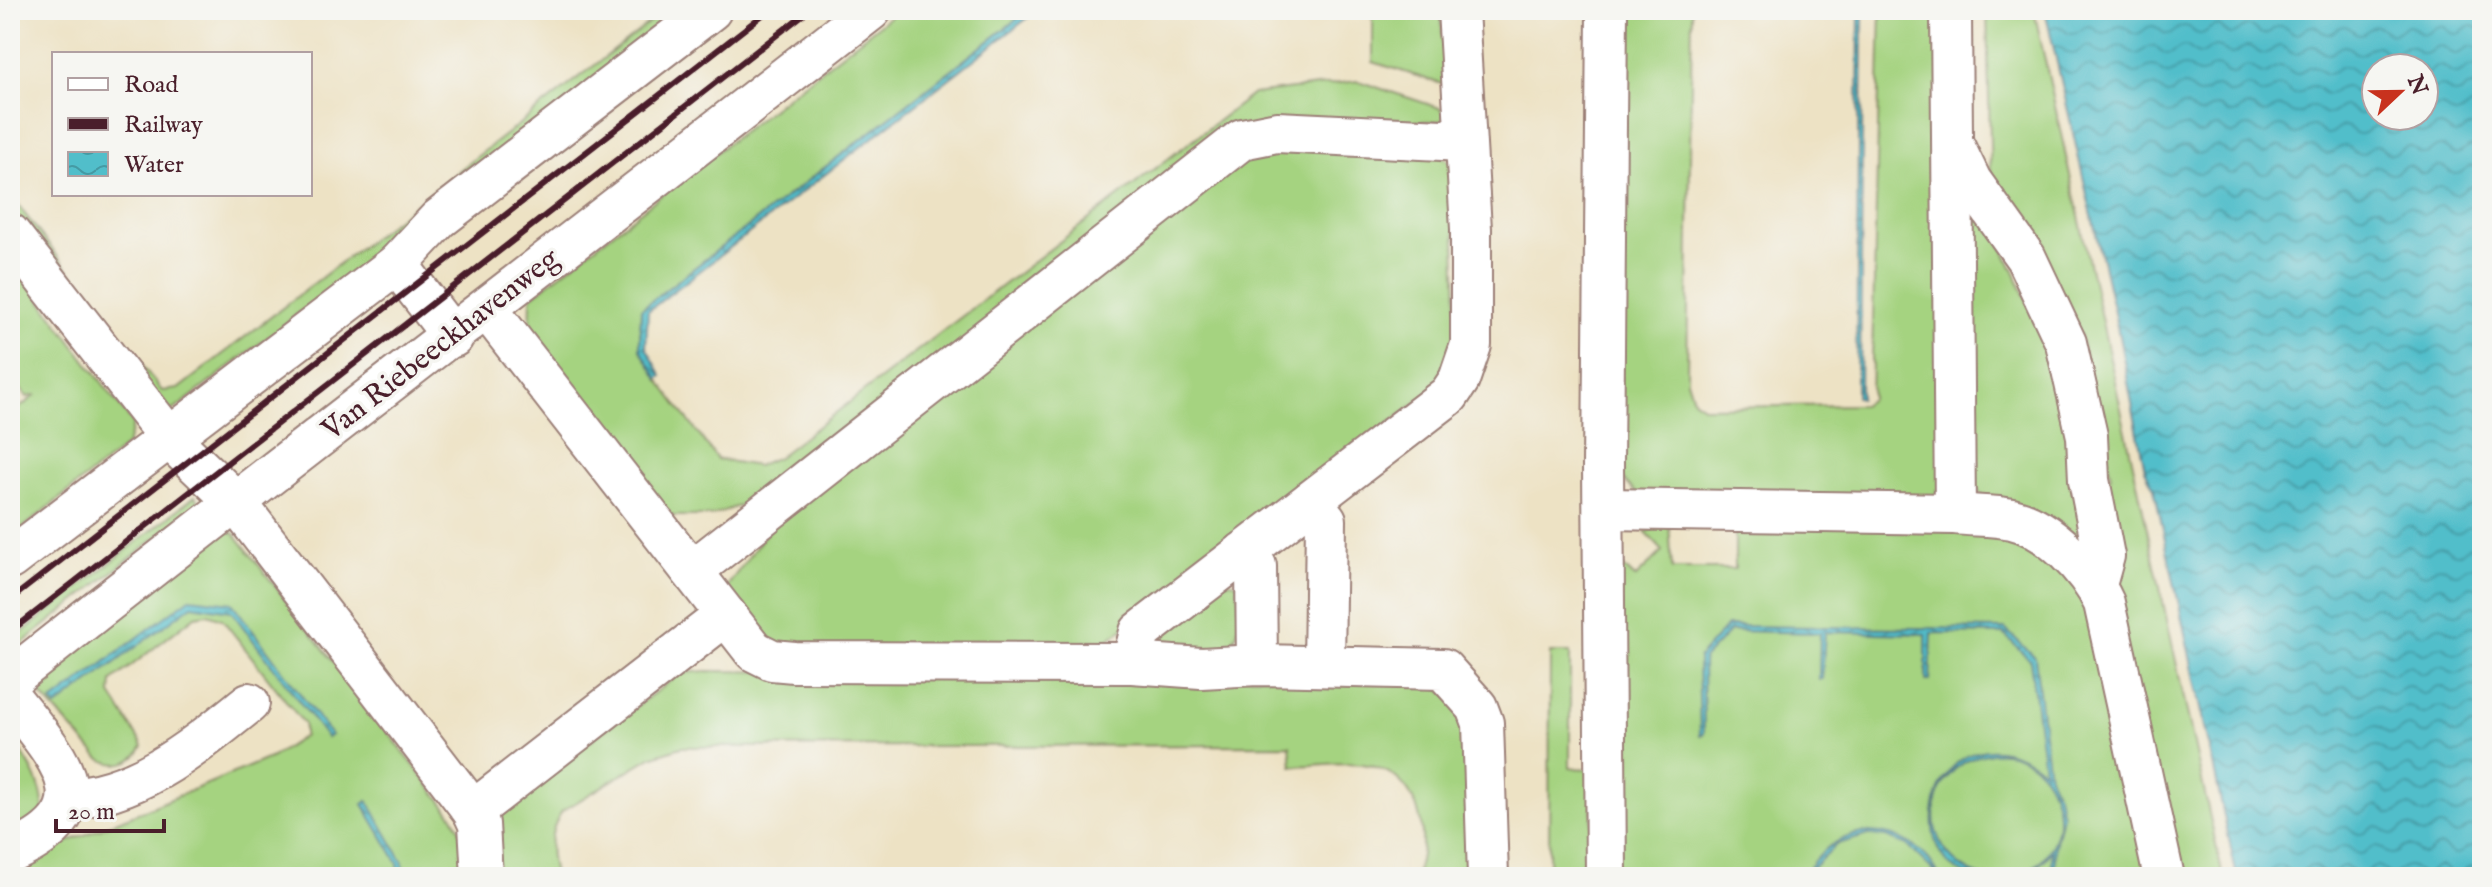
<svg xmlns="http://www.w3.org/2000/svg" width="2492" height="887" viewBox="0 0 2492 887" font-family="'IM FELL English',serif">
  <defs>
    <pattern id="water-waves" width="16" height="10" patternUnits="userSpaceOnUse" patternTransform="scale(2)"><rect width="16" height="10" fill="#51beca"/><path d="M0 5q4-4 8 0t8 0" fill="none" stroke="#459aa4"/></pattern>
  </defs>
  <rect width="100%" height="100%" fill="#f6f6f2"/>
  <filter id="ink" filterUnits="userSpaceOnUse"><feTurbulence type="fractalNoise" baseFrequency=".0125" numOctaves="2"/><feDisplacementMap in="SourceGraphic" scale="16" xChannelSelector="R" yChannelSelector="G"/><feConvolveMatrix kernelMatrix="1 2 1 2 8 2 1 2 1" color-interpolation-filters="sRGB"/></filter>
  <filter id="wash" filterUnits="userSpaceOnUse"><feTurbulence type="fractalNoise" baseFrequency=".006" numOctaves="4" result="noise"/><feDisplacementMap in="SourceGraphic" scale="32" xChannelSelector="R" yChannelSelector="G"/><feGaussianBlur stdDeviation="1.8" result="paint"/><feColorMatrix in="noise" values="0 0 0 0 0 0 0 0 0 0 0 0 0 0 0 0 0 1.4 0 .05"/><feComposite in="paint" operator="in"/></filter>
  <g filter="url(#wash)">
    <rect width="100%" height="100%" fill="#ede2c4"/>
    <g fill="#a5d380" stroke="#787956" stroke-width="2">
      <polygon points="666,10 689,10 174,410 167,411 10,209 10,195 162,391 178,389"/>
      <polygon points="898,10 1029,10 641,309 640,349 658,379 717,459 757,466 778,457 1253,94 1358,81 1449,111 1441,121 1261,125 768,495 711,516 672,516 530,336 531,297"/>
      <polygon points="1373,10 1441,10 1445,85 1373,62"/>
      <polygon points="1624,10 1692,10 1687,380 1693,399 1705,407 1862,405 1871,399 1881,10 1942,10 1943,487 1929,504 1643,500 1619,475"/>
      <polygon points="1987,10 2034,10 2223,877 2174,877 2110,578 2097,479 2111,476 2080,334 1991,187"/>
      <polygon points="1243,148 1430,149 1453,164 1458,348 1440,384 1103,644 785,649 768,641 726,588 780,514"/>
      <polygon points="1971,199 2005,251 2056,367 2095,556 1986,500 1964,472"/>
      <polygon points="10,259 133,424 127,445 10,538 10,415 36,395 27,397 10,375"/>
      <polygon points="195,496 200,503 10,653 10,642"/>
      <polygon points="1735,521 2005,525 2077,577 2154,877 1614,877 1617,561 1635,578 1663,551 1645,532 1669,523 1672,569 1735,569"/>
      <path d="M223,531l11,2 219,283 6,12 10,49h-459v-11l262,-109 32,-21v-12l-82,-105 -14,-5 -13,2 -83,65 -1,13 32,52c-10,19 -27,22 -44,12l-69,-75z"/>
      <path d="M1224,581l13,2c2,25 9,49 -12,67l-67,-2 -2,-6z"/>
      <polygon points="1550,653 1570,653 1570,768 1592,769 1592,877 1549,877"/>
      <path d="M707,671l721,7 38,33 14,166h-65c18,-45 3,-106 -53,-113 -22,-3 -48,2 -70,2l-2,-21 -609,2 -30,10 -89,54c-14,21 -14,42 -7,66h-59l1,-67 184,-137z"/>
      <path d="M10,734c15,23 35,50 33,78l-33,29z"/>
    </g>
    <g fill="url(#water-waves)" stroke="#4e6e7a" stroke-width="2" fill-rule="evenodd">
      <polygon points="1029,10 1038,10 648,311 646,347 662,376 658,379 640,349 641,309"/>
      <polygon points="1859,10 1863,10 1860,398 1856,397"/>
      <path d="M2045,10h437v867h-245l-83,-389 -9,-18 -28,-144zM2424,68v48h-48v-48z"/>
      <polygon points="190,598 232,603 331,735 327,738 231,611 192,605 56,707 52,702"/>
      <path d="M1727,626l278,3 30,28 14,119 9,18 4,21 -7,31v31h-3v-26c-12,15 -24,26 -44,26 89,-18 48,-153 -35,-119 -17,7 -31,22 -36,39 -11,37 12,70 47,80 -94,0 -50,-188 60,-107l-14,-110 -26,-26 -72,-1 -2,48h-4v-47l-101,-2 -3,47h-3l1,-46 -90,-2 -27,28 1,75 -4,1 -2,-77z"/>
      <polygon points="368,801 403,862 404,877 399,877 398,863 363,804"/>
      <path d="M1869,832c31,1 58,17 71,45l-33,-32 -21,-8 -17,-2 -32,9 -34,33c15,-27 36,-42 66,-45z"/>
    </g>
  </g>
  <g filter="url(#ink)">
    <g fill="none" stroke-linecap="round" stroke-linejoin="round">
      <defs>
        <g id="minor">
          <polyline points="1951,10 1955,514"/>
          <polyline points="1955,148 1971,181 2026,258 2066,343 2087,436 2089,480 2104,556 2096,585"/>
          <polyline points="10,234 170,439 235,501 473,811 479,824 482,877"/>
          <polyline points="397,264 453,337"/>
          <polyline points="488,310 754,651 772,660 794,662 1132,663 1201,668 1257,665 1443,669 1477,707 1483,723 1488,877"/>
          <polyline points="1311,501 1326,520 1324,666"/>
          <path d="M1605,509l350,5c18,2 39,1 57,5 37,8 77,51 92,84l60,274"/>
          <polyline points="1244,552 1256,566 1257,665"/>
          <polyline points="10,559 397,264 439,219 711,10"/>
          <polyline points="692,571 1242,139 1277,132 1463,141"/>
          <polyline points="1132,663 1140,632 1449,395 1459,380 1471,345 1471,229 1458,10"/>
          <path d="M10,679c284,-226 575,-445 861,-669"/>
          <path d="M10,697c47,60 102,112 0,156"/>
          <path d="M68,798c72,-4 127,-52 181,-95"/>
          <polyline points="473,811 726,615"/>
          <polyline points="1606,877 1603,466 1607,10"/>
        </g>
      </defs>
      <use href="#minor" stroke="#9c8078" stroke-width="44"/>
      <use href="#minor" stroke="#fff" stroke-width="40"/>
      <g stroke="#4a1f2b" stroke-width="6">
        <polyline points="10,600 769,10"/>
        <polyline points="10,632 809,10"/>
      </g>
    </g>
  </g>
  <g text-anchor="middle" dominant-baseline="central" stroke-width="7" stroke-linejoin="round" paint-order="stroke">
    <g font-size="30" fill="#4a1f2b" stroke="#f6f6f2">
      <text transform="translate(441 345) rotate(-38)">Van Riebeeckhavenweg</text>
    </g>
  </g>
  <rect width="2492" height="887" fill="none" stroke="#f6f6f2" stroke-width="40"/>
  <rect x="52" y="52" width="260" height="144" fill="#f6f6f2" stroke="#b1a0a2" stroke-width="2"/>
  <rect x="68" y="78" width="40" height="12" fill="#ffffff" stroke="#b1a0a2" stroke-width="2"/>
  <text x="124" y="92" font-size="24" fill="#4a1f2b">Road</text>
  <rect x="68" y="118" width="40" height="12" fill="#4a1f2b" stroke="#b1a0a2" stroke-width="2"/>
  <text x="124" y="132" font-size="24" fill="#4a1f2b">Railway</text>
  <rect x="68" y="152" width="40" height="24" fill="url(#water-waves)" stroke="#b1a0a2" stroke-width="2"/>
  <text x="124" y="172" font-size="24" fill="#4a1f2b">Water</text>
  <g transform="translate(2400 92) rotate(68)"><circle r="38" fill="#f6f6f2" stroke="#b1a0a2" stroke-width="2"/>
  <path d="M0-6L14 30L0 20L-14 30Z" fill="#c8321e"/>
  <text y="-12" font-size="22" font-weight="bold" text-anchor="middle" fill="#4a1f2b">N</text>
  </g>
  <path d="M56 819v12h108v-12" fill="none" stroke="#4a1f2b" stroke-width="4"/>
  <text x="68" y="819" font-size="24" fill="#4a1f2b" stroke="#f6f6f2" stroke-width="6" paint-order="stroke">20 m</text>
</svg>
